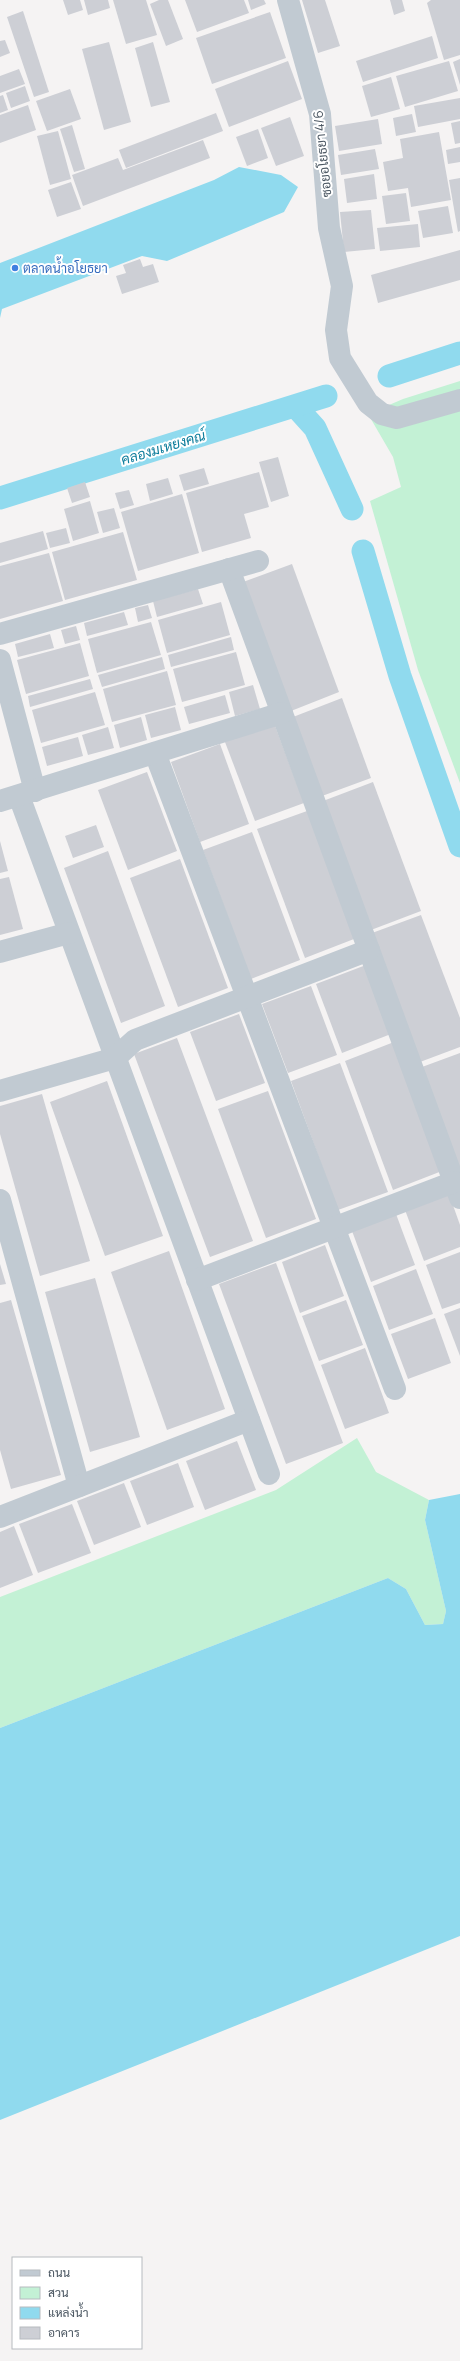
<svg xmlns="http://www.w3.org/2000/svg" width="460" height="2361" viewBox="0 0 460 2361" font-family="Manrope,Sarabun,sans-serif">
  <rect width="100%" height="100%" fill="#f5f3f3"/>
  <g fill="#c3f1d5">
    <polygon points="460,381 460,783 418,670 370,501 401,487 393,457 368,414 403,399"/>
    <polygon points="357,1438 376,1472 429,1500 425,1520 446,1611 443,1624 425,1625 406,1589 388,1578 0,1728 0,1597 276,1490"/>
  </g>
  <g fill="#90daee">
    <polygon points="239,167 281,175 298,187 284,212 167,261 142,256 2,309 0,318 0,263 214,180"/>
    <polygon points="460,1494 460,1936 0,2120 0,1728 388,1578 406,1589 425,1625 443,1624 446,1611 425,1520 429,1500"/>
  </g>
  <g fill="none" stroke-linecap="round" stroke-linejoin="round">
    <g stroke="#90daee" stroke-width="23">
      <polyline points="389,376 460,353"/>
      <polyline points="296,407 315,428 352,509"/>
      <polyline points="0,498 326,396"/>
      <polyline points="363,551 400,676 460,846"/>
    </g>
  </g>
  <g fill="#cdcfd5">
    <polygon points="63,0 80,0 83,10 68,15"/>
    <polygon points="84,0 108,0 110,8 88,15"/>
    <polygon points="113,0 146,0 157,35 126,44"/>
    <polygon points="159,0 168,0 183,39 166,46 150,4"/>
    <polygon points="185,0 244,0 249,13 197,32"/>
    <polygon points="248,0 264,0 266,4 251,10"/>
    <polygon points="302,0 325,0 340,46 318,53"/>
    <polygon points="390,0 402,0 405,11 394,15"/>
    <polygon points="431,0 460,0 460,55 444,60 427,3"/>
    <polygon points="23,11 49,92 34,97 7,17"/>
    <polygon points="270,12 286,58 212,84 196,38"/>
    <polygon points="432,36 438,58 363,82 356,61"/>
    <polygon points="5,40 10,53 0,57 0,41"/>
    <polygon points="109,42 131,122 104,130 82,49"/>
    <polygon points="153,42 170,102 151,107 135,48"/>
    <polygon points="460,59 460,85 453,62"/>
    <polygon points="288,61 302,99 229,127 215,89"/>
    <polygon points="449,61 458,91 405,107 396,76"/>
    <polygon points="19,69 25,84 0,93 0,76"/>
    <polygon points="391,77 400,109 371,117 362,86"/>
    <polygon points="25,86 30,101 11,108 6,93"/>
    <polygon points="70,89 81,119 47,131 36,101"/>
    <polygon points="3,95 8,110 0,113 0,96"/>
    <polygon points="460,98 460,119 418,127 414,106"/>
    <polygon points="28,105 36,130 0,143 0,115"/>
    <polygon points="216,113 223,131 126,168 119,150"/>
    <polygon points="412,114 416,132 396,136 393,118"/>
    <polygon points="290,117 304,156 276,166 261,128"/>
    <polygon points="378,119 382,144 339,151 335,126"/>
    <polygon points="460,121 460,143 455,144 451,123"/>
    <polygon points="72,125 85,169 74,172 60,129"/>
    <polygon points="258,129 268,158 247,166 236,137"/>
    <polygon points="58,131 71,179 50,185 37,136"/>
    <polygon points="439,132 451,200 411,207 408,188 388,191 383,162 403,158 400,139"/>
    <polygon points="203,140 210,158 83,206 72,175 118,158 123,170"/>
    <polygon points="460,147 460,162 448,164 446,150"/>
    <polygon points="375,149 379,169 341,175 338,155"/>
    <polygon points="374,174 377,199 347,203 344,179"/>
    <polygon points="460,178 460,231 458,232 449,180"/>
    <polygon points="71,182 81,209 57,217 48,190"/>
    <polygon points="406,193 410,221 386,224 382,196"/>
    <polygon points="448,206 453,233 423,238 418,211"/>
    <polygon points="371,210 375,249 344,252 340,212"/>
    <polygon points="418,224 420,247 380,251 377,228"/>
    <polygon points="460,250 460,280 378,303 371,275"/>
    <polygon points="140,259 143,267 153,264 159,282 122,294 116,276 126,273 123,265"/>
    <polygon points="278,457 289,496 271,502 259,462"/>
    <polygon points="204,468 209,484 184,491 179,475"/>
    <polygon points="259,472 269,507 244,514 251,538 202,552 186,493"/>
    <polygon points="168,478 173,494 150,501 146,484"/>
    <polygon points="85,482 90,497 72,503 67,488"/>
    <polygon points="129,490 134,505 120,509 115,493"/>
    <polygon points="182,494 199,553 138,571 121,512"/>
    <polygon points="90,501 99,533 73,541 64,509"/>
    <polygon points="114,508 120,528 103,533 97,512"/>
    <polygon points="66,528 70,543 50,548 46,533"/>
    <polygon points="43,531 48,549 0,563 0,543"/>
    <polygon points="123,532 137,580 65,600 52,552"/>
    <polygon points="49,553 63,601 0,619 0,566"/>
    <polygon points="292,564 339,692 291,711 243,582"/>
    <polygon points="198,589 203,604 157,617 153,601"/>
    <polygon points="221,602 230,635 167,653 158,620"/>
    <polygon points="148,605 152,618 138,622 135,608"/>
    <polygon points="124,612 128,625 87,636 84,623"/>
    <polygon points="151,622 161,655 97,673 88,639"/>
    <polygon points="76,626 80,640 65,644 61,630"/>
    <polygon points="50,634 54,648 18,657 15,644"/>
    <polygon points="231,637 234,650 171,667 168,655"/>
    <polygon points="80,643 89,676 26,694 17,660"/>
    <polygon points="236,652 245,685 182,702 173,669"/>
    <polygon points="162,657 165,669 102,687 98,675"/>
    <polygon points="167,671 176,705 112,722 103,689"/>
    <polygon points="90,679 93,689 30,707 28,696"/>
    <polygon points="253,685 260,709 235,716 229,692"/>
    <polygon points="95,692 105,725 41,743 32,710"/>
    <polygon points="225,695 230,713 189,724 184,707"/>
    <polygon points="342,698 371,778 322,796 293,717"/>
    <polygon points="175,707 181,730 151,738 145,715"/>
    <polygon points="141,717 147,740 120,748 114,725"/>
    <polygon points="274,723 304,803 255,821 225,742"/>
    <polygon points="108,727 114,748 88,755 82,735"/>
    <polygon points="78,737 83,756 47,766 42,747"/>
    <polygon points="220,744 249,824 200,842 171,762"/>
    <polygon points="147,772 177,851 128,870 98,790"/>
    <polygon points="373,782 421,911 371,930 323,801"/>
    <polygon points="307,811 354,939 305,958 257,829"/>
    <polygon points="96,825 104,847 73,858 65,836"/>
    <polygon points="252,832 300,960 251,979 203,850"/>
    <polygon points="0,841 8,871 0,873"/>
    <polygon points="108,851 165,1006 121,1023 64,868"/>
    <polygon points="180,859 228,988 178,1007 130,878"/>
    <polygon points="9,877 23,929 0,935 0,879"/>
    <polygon points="421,915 460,1018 460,1047 420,1062 372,933"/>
    <polygon points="366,965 391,1034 342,1053 316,984"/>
    <polygon points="311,986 337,1055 288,1073 262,1004"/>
    <polygon points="239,1014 265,1083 216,1101 190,1032"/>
    <polygon points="177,1038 253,1241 210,1257 134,1054"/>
    <polygon points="394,1042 442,1171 393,1190 345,1061"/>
    <polygon points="460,1053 460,1168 422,1067"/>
    <polygon points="340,1063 388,1192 338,1210 291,1081"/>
    <polygon points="107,1081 163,1236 105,1256 50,1102"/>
    <polygon points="268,1091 316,1219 266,1238 218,1109"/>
    <polygon points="42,1094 90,1261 40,1276 0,1134 0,1106"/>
    <polygon points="449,1194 460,1225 460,1247 424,1261 405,1210"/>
    <polygon points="396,1214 415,1265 371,1282 352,1231"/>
    <polygon points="325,1245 344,1296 300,1313 282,1262"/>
    <polygon points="169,1251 225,1409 167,1430 111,1272"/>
    <polygon points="460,1252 460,1303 442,1309 426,1265"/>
    <polygon points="276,1263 343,1443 286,1464 219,1284"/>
    <polygon points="0,1264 6,1284 0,1285"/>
    <polygon points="416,1269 433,1314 389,1330 373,1286"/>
    <polygon points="95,1278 140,1437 90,1452 45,1292"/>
    <polygon points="11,1300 61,1475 11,1489 0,1450 0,1303"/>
    <polygon points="346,1300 363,1345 319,1361 302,1316"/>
    <polygon points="460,1308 460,1356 444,1314"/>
    <polygon points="435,1318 451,1363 408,1379 391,1334"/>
    <polygon points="365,1348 389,1413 345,1429 321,1365"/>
    <polygon points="237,1441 256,1490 205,1510 186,1461"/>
    <polygon points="178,1463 194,1507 147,1525 130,1481"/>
    <polygon points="124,1483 141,1527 94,1545 77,1501"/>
    <polygon points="72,1504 91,1553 38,1573 19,1524"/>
    <polygon points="14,1526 33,1575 0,1588 0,1532"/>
  </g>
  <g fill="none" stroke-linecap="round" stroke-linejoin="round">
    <g stroke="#c1cad2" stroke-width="22">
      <polyline points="288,0 320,114 329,228 342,286 336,330 340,358 368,403 382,414 397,418 460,400"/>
      <polyline points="229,569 460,1198"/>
      <polyline points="0,634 258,561"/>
      <polyline points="0,660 35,791"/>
      <polyline points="155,753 395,1389"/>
      <polyline points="19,796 269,1474"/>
      <polyline points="0,801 282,713"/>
      <polyline points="0,952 69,933"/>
      <polyline points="0,1091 115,1058 135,1040 369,950"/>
      <polyline points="0,1200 79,1486"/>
      <polyline points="197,1280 454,1182"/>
      <polyline points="0,1517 249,1420"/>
    </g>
  </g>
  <circle fill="#3f7fe0" stroke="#fff" stroke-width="1.5" cx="15" cy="268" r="4"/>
  <g text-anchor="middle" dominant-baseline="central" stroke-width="4" stroke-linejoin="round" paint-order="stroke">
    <g font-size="13" fill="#4a5661" stroke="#fff">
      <text transform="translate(322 154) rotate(-96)">ซอยอโยธยา 4/6</text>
    </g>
    <g font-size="13" fill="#366cbe" stroke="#fff" text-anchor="start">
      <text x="23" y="268">ตลาดน้ำอโยธยา</text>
    </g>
    <g font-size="14" font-style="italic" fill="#0c7c9b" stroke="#fff">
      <text transform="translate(163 447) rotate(-17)">คลองมเหยงคณ์</text>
    </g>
  </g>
  <rect x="12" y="2257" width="130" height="92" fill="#ffffff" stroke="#b7bbc0"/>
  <rect x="20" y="2270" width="20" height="6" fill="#c1cad2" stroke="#b7bbc0"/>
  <text x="48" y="2277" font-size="12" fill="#4a5661">ถนน</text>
  <rect x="20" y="2287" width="20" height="12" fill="#c3f1d5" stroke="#b7bbc0"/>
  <text x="48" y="2297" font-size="12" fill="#4a5661">สวน</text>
  <rect x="20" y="2307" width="20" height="12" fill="#90daee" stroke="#b7bbc0"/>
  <text x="48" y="2317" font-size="12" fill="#4a5661">แหล่งน้ำ</text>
  <rect x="20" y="2327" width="20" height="12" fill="#cdcfd5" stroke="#b7bbc0"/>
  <text x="48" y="2337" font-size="12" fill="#4a5661">อาคาร</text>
</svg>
